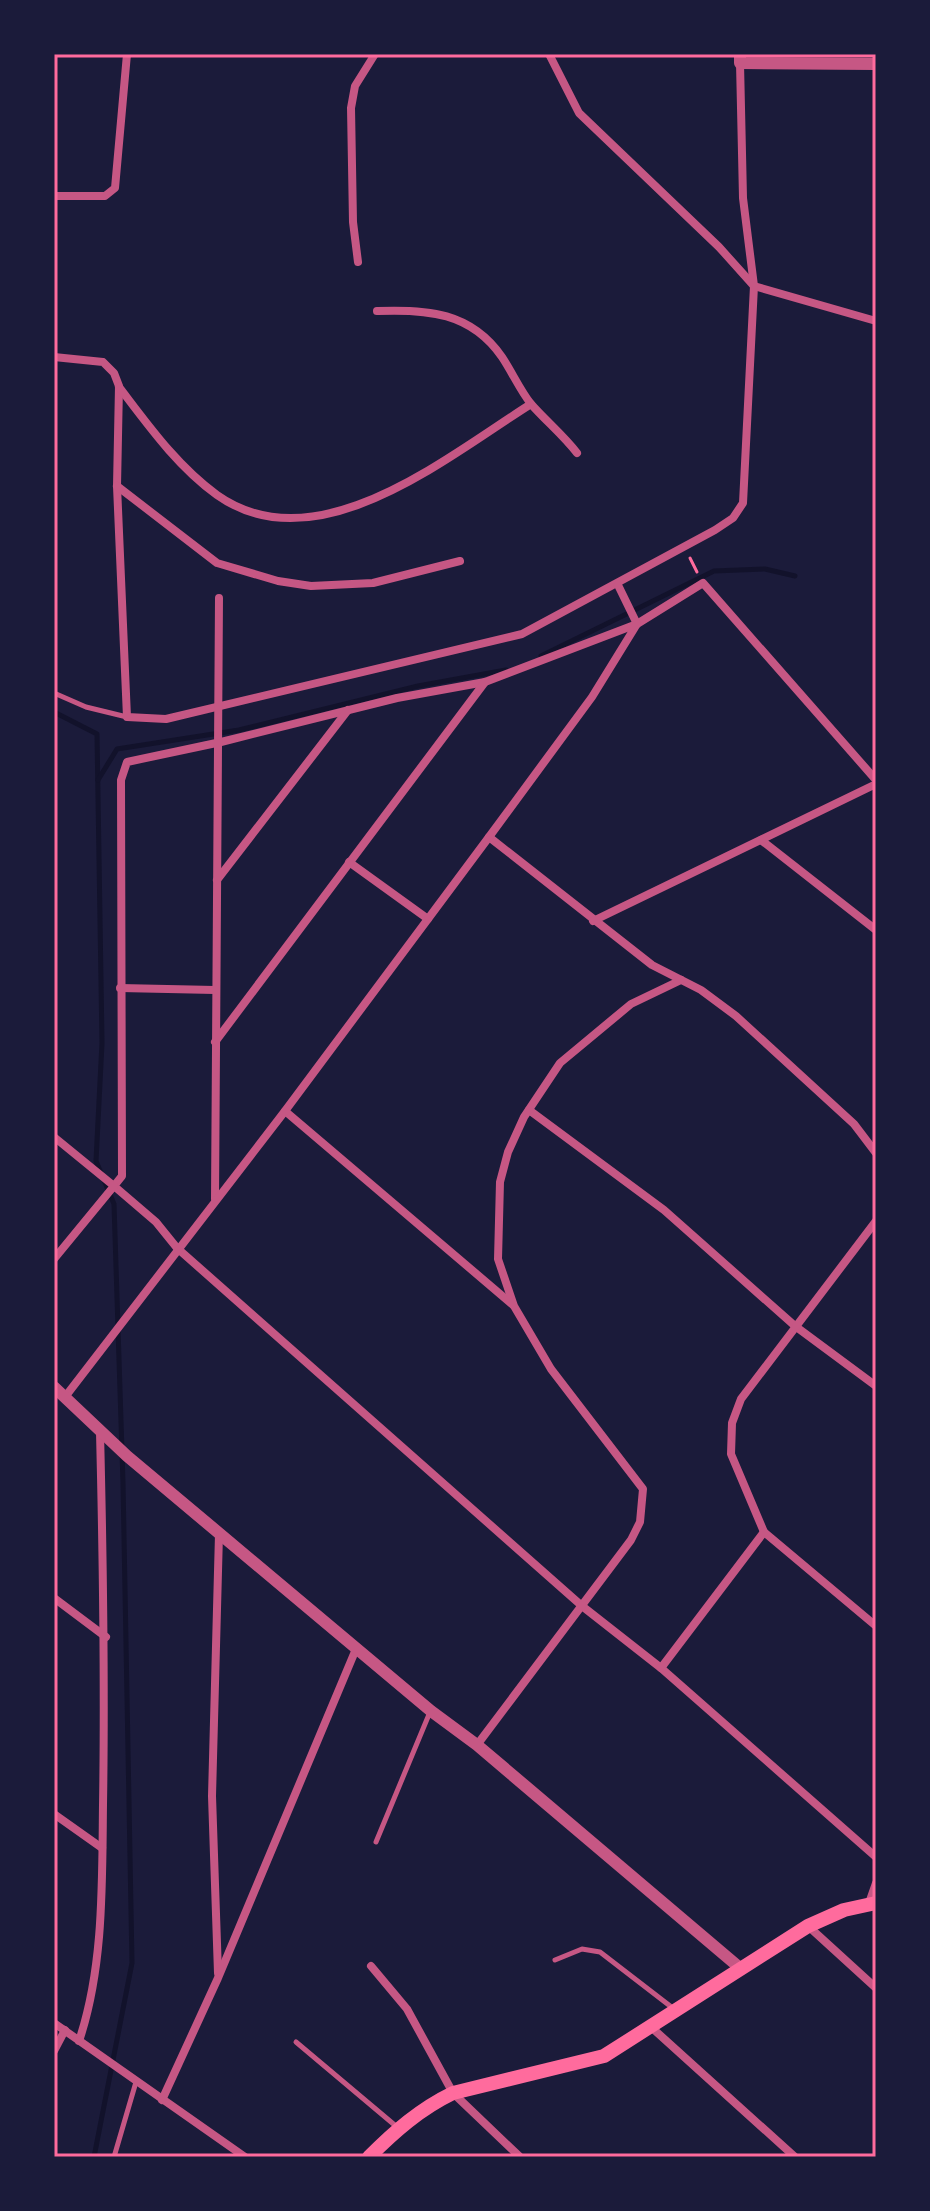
<svg xmlns="http://www.w3.org/2000/svg" width="930" height="2211" viewBox="0 0 930 2211" font-family="'Space Grotesk',sans-serif">
  <rect width="100%" height="100%" fill="#1b1b3a"/>
  <g fill="none" stroke-linecap="round" stroke-linejoin="round">
    <g stroke="#12122b" stroke-width="5">
      <polyline points="541,656 714,571 765,569 795,576"/>
      <polyline points="54,712 97,734 102,1043 96,1161 114,1204 123,1483 132,1963 94,2157"/>
      <polyline points="98,780 117,749 239,730 418,686 506,670"/>
    </g>
    <polyline stroke="#ff6b9d" stroke-width="3" points="690,558 697,572"/>
    <g stroke="#c65784" stroke-width="5">
      <polyline points="54,693 86,707 127,717"/>
      <polyline points="376,1842 430,1712"/>
      <polyline points="555,1960 582,1949 600,1952 674,2009"/>
      <polyline points="296,2042 397,2127"/>
      <polyline points="114,2157 136,2082"/>
    </g>
    <g stroke="#c65784" stroke-width="8">
      <polyline points="549,54 579,113 719,247 754,286 876,321"/>
      <polyline points="54,196 105,196 115,188 127,54"/>
      <polyline points="358,262 353,222 351,108 355,86 375,54"/>
      <path d="M377,311c50,-2 94,1 125,46 10,15 18,33 29,47 15,17 32,31 46,49"/>
      <polyline points="54,357 103,362 114,373 119,386 117,486 127,717 166,719 522,634 715,530 733,518 743,503 754,286 743,198 740,63"/>
      <path d="M119,387c29,38 58,79 98,108 100,71 231,-39 314,-91"/>
      <polyline points="117,486 217,563 278,581 311,586 373,583 460,561"/>
      <polyline points="876,780 703,583 637,624 485,682 397,698 221,742 127,762 121,780 122,1176 114,1186 156,1222 177,1248 582,1606 661,1668 876,1857"/>
      <polyline points="489,837 652,965 701,990 736,1016 854,1124 876,1153"/>
      <polyline points="761,840 876,930"/>
      <polyline points="349,862 428,919"/>
      <polyline points="217,880 348,710"/>
      <polyline points="593,921 876,784"/>
      <polyline points="120,988 215,990"/>
      <polyline points="215,1042 485,682"/>
      <polyline points="529,1110 664,1210 795,1326 876,1386"/>
      <polyline points="285,1111 513,1305"/>
      <polyline points="54,1137 114,1186 54,1259"/>
      <polyline points="215,1199 219,598"/>
      <polyline points="876,1221 741,1399 732,1423 731,1454 764,1532 876,1626"/>
      <polyline points="65,1397 285,1111 489,837 592,697 637,624 618,585"/>
      <polyline points="54,1598 106,1637"/>
      <polyline points="661,1668 764,1532"/>
      <polyline points="477,1745 631,1540 640,1522 643,1489 551,1369 514,1306 498,1259 500,1182 508,1152 524,1117 560,1063 631,1004 681,980"/>
      <polyline points="54,1814 102,1848"/>
      <polyline points="869,1903 876,1883"/>
      <polyline points="808,1926 876,1988"/>
      <polyline points="371,1966 407,2009 453,2093 520,2157"/>
      <polyline points="218,1973 212,1796 219,1534"/>
      <polyline points="54,2023 245,2157"/>
      <polyline points="651,2027 795,2157"/>
      <path d="M79,2041c25,-74 23,-159 24,-236 2,-124 0,-248 -3,-373"/>
      <polyline points="54,2051 65,2030"/>
      <polyline points="162,2100 218,1978 356,1649"/>
    </g>
    <g stroke="#c65784" stroke-width="12">
      <polyline points="740,54 740,63 876,64"/>
      <polyline points="54,1387 127,1456 431,1711 477,1745 740,1968"/>
    </g>
    <path stroke="#ff6b9d" stroke-width="14" d="M369,2157c26,-26 51,-48 84,-64l151,-37 204,-130 36,-16 32,-7"/>
  </g>
  <rect width="930" height="2211" fill="none" stroke="#1b1b3a" stroke-width="112"/>
  <rect x="56" y="56" width="818" height="2099" fill="none" stroke="#ff6b9d" stroke-width="3"/>
</svg>
